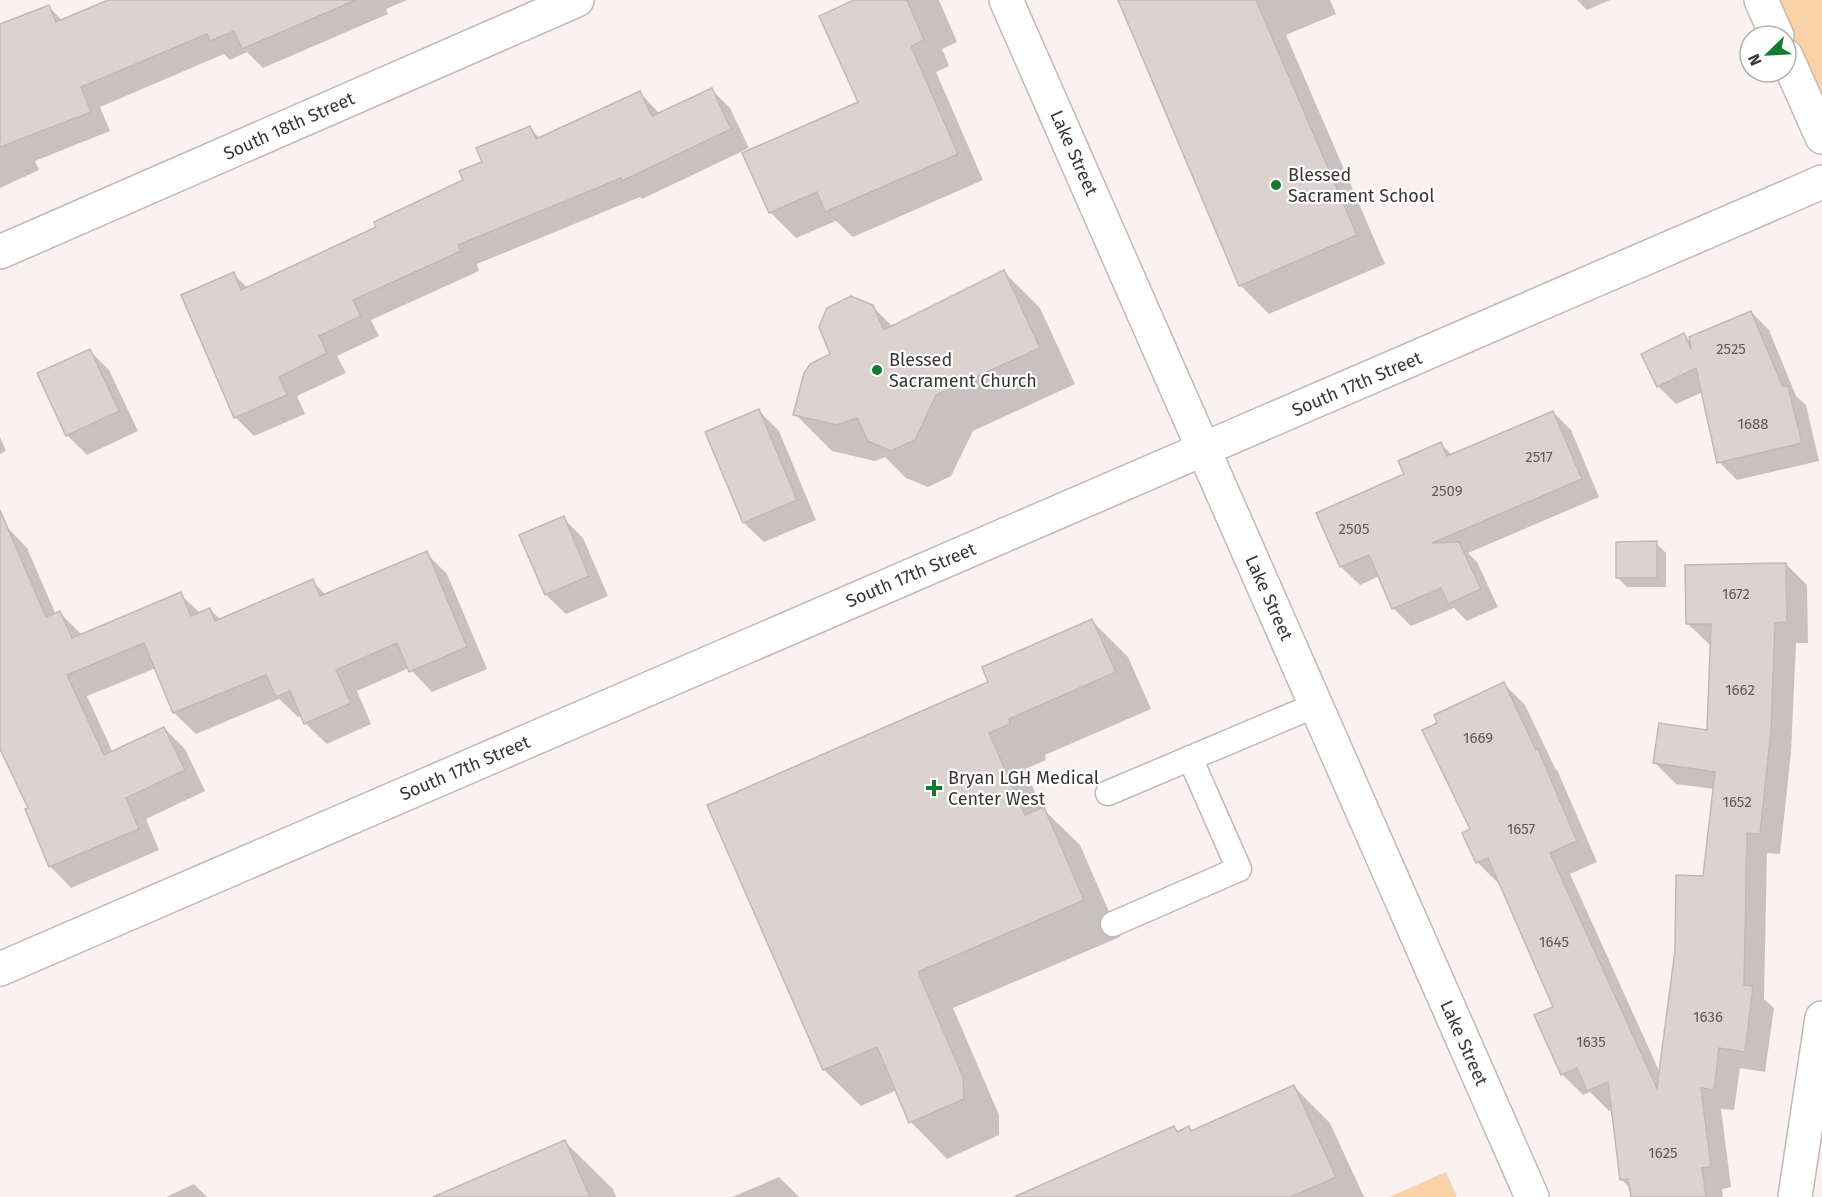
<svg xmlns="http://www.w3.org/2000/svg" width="1822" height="1197" viewBox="0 0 1822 1197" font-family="'Fira Sans',sans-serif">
  <rect width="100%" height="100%" fill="#fcf1f1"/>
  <g fill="#fad2a8">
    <polygon points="1761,0 1822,0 1822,115"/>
    <polygon points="1446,1172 1457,1197 1389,1197"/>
  </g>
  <g fill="#0003">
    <polygon points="111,0 407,0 386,9 388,14 263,68 247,52 230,60 224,54 100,107 110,131 35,161 39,170 0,188 0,26 49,7 63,21"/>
    <polygon points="858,0 939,0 957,42 942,49 949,66 936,72 983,180 853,237 836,221 796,238 770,212 744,154 860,103"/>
    <polygon points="1119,0 1330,0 1336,14 1286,35 1385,264 1269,314 1240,285"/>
    <polygon points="1577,0 1610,0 1587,10"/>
    <polygon points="711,89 730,108 749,148 642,199 640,197 477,264 479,271 371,320 379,336 337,356 346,373 297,396 305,414 254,436 235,417 233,274 248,288 378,228 465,181 483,163 530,128 541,139 640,93 660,114"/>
    <polygon points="1004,272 1040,308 1075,384 973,431 951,476 928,487 906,478 885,457 875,461 832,451 795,414 832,355 872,306 893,327"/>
    <polygon points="1751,312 1769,330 1796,396 1806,405 1819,461 1737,480 1719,462 1703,392 1676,404 1658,386 1684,335 1692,343"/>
    <polygon points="90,351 109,370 138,431 87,455 67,435"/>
    <polygon points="759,411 779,431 816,520 764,542 744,523 707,433"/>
    <polygon points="1553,412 1571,430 1599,497 1468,553 1477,562 1498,607 1467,621 1454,608 1411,626 1393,608 1379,576 1360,585 1341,567 1318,514 1405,475 1441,444 1452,455"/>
    <polygon points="0,437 6,451 0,454"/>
    <polygon points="563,518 583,538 608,596 566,614 546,595 521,536"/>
    <polygon points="6,526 27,548 56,615 60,613 82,635 180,594 200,613 210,609 221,620 312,581 326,595 426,553 447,574 487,669 432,692 409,668 357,691 371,724 327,744 305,723 302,716 298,717 279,699 196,734 174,713 156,668 87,696 113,753 164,728 185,749 205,791 146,819 159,850 71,888 50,866 30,809 0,746 0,529"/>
    <polygon points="1656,543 1666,553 1666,587 1627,587 1617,577"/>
    <polygon points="1786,564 1807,585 1808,643 1796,643 1791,753 1780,854 1767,853 1764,999 1774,1008 1765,1072 1740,1068 1734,1110 1721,1109 1731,1187 1722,1189 1723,1197 1632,1197 1631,1189 1622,1180 1613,1110 1609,1111 1590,1092 1583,1095 1562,1074 1555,1008 1500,882 1498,883 1477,862 1472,830 1439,723 1504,684 1525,705 1555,768 1558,772 1597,862 1570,874 1660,1073 1705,877 1715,789 1676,784 1655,763 1708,732 1711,644 1709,644 1688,624"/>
    <polygon points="1092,621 1128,657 1151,709 1045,755 1046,760 1025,769 1042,809 1043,809 1080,845 1120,937 953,1008 999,1115 999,1135 947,1159 911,1122 897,1090 861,1106 824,1070 709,806 990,683"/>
    <polygon points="1294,1087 1330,1123 1364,1197 1028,1197 1174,1127 1179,1132 1189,1128 1193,1132"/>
    <polygon points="565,1142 613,1189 616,1197 437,1197"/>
    <polygon points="779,1177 799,1197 732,1197"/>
    <polygon points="194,1184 207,1197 166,1197"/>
  </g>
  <g fill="#dcd2cf" stroke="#c2b8b5" stroke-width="1.5">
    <polygon points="108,0 356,0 242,49 234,31 210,41 207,34 81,87 91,112 0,147 0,24 49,5 56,22"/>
    <polygon points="854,0 907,0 924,40 911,46 958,154 825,212 817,192 769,213 742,153 858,102 819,16"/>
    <polygon points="1118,0 1256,0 1357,235 1239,286"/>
    <polygon points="712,88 731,129 622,181 621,178 458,245 461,251 353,300 361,316 319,336 327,353 279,377 287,395 234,418 181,295 234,272 241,290 376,227 374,222 463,180 459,171 482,162 476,148 530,126 536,139 640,91 652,116"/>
    <polygon points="1004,270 1040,348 936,395 915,440 891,451 868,441 857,418 837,425 793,415 804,373 810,364 830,354 819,327 827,308 851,296 873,305 884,330"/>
    <polygon points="1751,311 1783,387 1788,386 1802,443 1717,463 1696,368 1657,387 1641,354 1684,333 1691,349 1689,337"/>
    <polygon points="90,349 119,411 66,436 37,373"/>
    <polygon points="759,409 797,500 743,523 705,432"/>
    <polygon points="1553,411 1582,479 1432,543 1459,542 1481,589 1448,604 1441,588 1392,609 1369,555 1340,567 1316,513 1404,474 1398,461 1441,442 1447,456"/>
    <polygon points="0,510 46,617 60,611 72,638 181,592 191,616 210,608 215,621 313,579 320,596 427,551 467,647 409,672 397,643 336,670 351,703 304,724 290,691 276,697 266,675 173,713 144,643 67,675 104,755 164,727 185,770 126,798 139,829 49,867 25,809 28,808 0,749"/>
    <polygon points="564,516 589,576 545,595 519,535"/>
    <polygon points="1657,541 1657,578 1616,578 1616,542"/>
    <polygon points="1786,563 1787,622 1775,623 1771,731 1760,834 1747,833 1744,985 1753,986 1745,1052 1719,1048 1714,1090 1701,1088 1711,1167 1702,1168 1706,1197 1631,1197 1628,1179 1620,1180 1608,1082 1587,1091 1577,1068 1561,1075 1534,1015 1553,1007 1488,858 1476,863 1462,833 1470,829 1422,730 1437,723 1434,715 1504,682 1536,750 1538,749 1577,841 1550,853 1657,1088 1675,950 1676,875 1703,876 1715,772 1653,763 1659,723 1707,730 1711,624 1686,624 1685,565"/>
    <polygon points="1092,619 1116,672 1009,719 1010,724 989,733 1025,815 1044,807 1084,900 918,972 963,1077 964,1099 909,1123 877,1047 823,1070 707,805 988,682 982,667"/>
    <polygon points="1294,1085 1336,1177 1291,1197 1014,1197 1174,1126 1177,1132 1189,1126 1191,1131"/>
    <polygon points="565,1140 590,1197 433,1197"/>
  </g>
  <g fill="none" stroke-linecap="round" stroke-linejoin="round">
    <defs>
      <g id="lane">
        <polyline points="1108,793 1316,705"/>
        <polyline points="1113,924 1239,869 1190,758"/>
      </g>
      <g id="street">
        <polyline points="1006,0 1532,1197"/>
        <polyline points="1761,0 1777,36"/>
        <polyline points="1786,56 1822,137"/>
        <polyline points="0,252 577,0"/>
        <polyline points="1795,1197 1822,1018"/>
      </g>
      <polyline id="secondary" points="0,969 1822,182"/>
    </defs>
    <use href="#lane" stroke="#c3b8b9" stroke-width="27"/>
    <use href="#street" stroke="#c3b8b9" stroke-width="36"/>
    <use href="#secondary" stroke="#c3b8b9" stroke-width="36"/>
    <use href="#lane" stroke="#fff" stroke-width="24"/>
    <use href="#street" stroke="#fff" stroke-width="33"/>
    <use href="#secondary" stroke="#fff" stroke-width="33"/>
  </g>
  <g fill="#117b2f" stroke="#fff" stroke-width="2">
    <circle cx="1276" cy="185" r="6"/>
    <circle cx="877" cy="370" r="6"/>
    <path d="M931 779h6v6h6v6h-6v6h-6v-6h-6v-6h6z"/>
  </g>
  <g text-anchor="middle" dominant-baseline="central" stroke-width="4.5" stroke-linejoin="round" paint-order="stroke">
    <g font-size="15" fill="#625c5c">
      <text x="1731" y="349">2525</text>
      <text x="1753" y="424">1688</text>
      <text x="1539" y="457">2517</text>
      <text x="1447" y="491">2509</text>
      <text x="1354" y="529">2505</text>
      <text x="1736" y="594">1672</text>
      <text x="1740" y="690">1662</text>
      <text x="1478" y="738">1669</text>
      <text x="1737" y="802">1652</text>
      <text x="1521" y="829">1657</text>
      <text x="1554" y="942">1645</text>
      <text x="1708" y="1017">1636</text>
      <text x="1591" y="1042">1635</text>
      <text x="1663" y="1153">1625</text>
    </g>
    <g font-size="18" fill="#393535" stroke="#fff">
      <text transform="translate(289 126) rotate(-24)">South 18th Street</text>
      <text transform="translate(1074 153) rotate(66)">Lake Street</text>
      <text transform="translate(1357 384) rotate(-23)">South 17th Street</text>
      <text transform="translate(911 575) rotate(-23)">South 17th Street</text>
      <text transform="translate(1269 598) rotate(66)">Lake Street</text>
      <text transform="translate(465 768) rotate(-23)">South 17th Street</text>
      <text transform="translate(1464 1043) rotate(66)">Lake Street</text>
    </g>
    <g font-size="18" fill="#393535" stroke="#fff" text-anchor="start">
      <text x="1288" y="175">Blessed<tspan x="1288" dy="21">Sacrament School</tspan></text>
      <text x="889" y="360">Blessed<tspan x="889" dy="21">Sacrament Church</tspan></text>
      <text x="948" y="778">Bryan LGH Medical<tspan x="948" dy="21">Center West</tspan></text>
    </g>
  </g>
  <g transform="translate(1768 54) rotate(246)"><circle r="28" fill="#ffffff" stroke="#b0aeae" stroke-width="1.5"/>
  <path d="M0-4.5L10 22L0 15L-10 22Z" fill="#117b2f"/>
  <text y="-9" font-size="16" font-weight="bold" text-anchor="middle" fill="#393535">N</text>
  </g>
</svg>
